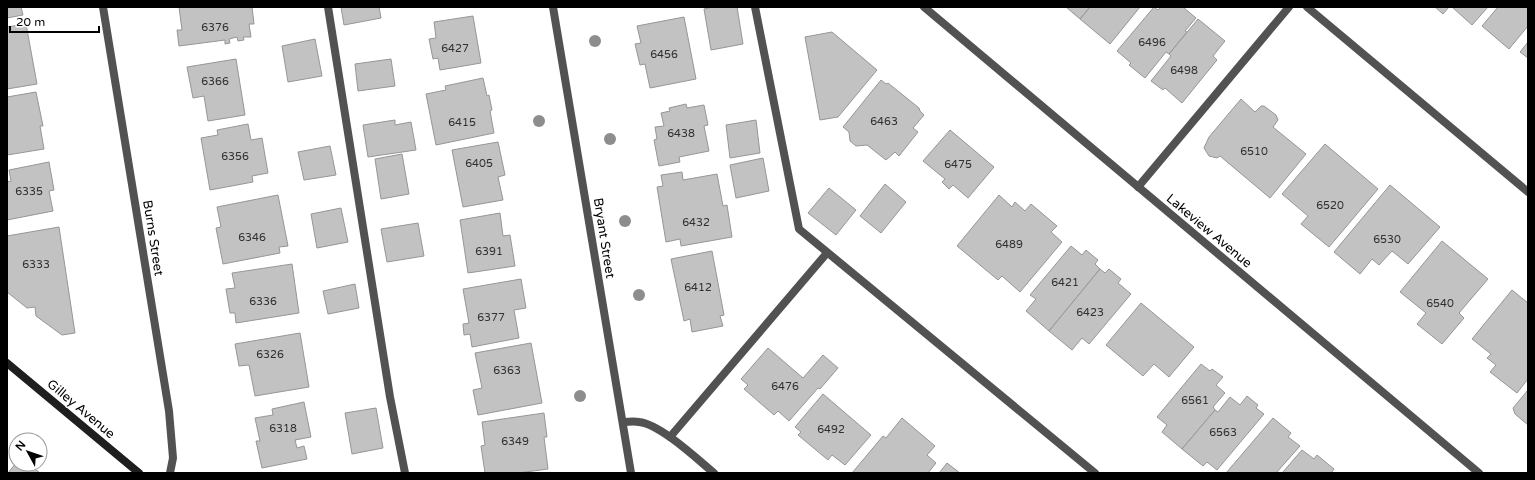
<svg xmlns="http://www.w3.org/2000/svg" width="1535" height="480" viewBox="0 0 1535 480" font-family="'Varela Round',sans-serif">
  <rect width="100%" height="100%" fill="#fff"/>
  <g fill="#c2c2c2" stroke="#969696">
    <polygon points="7,7 21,7 23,15 7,18"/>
    <polygon points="179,7 252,7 254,24 249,24 251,37 243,37 244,40 238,41 237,37 229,39 230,43 225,44 225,40 179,46 177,30 182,30"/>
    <polygon points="341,7 379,7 381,18 344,25"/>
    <polygon points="713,7 737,7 743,44 711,50 704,9"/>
    <polygon points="1066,7 1090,7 1080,19"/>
    <polygon points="1090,7 1140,7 1110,44 1080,19"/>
    <polygon points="1154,7 1158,10 1161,7 1183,7 1196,18 1185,31 1187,32 1169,54 1166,52 1145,78 1129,65 1131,63 1117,51"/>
    <polygon points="1435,7 1449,7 1443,14"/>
    <polygon points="1452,7 1488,7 1472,25"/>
    <polygon points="1498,7 1528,7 1528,26 1509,49 1482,26"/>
    <polygon points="473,16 481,63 440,70 438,58 433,59 429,39 436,38 434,22"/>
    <polygon points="684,17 696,79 650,88 645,64 640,65 635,44 641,43 637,26"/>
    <polygon points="1198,19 1225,41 1213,56 1217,60 1182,103 1165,88 1163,90 1151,81 1171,56 1169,54"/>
    <polygon points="26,24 37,84 7,89 7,27"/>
    <polygon points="832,32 877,70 838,117 820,120 805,37"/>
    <polygon points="315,39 322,76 288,82 282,46"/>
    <polygon points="1528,42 1528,58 1520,52"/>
    <polygon points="236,59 245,115 208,121 204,96 193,98 187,67"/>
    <polygon points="391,59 395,86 358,91 355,64"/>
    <polygon points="483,78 487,96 489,95 492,110 490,111 494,133 436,145 426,94 446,90 445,86"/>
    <polygon points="881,80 886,84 888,83 919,108 920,111 924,115 913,128 918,132 899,156 895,152 886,160 867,145 856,146 850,141 849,132 843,127"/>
    <polygon points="36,92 43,126 40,126 44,149 7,155 7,97"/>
    <polygon points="1241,99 1255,112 1261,106 1264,106 1276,115 1278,120 1273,127 1306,154 1270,198 1220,156 1217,158 1209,156 1204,148 1209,137"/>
    <polygon points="686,104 687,108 704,105 708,125 704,126 709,151 679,157 680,162 659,166 654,140 657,139 655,127 664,126 661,113 670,111 669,108"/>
    <polygon points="395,120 395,125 411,122 416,150 368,157 363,125"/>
    <polygon points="756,120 760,153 730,158 726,125"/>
    <polygon points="248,124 251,140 262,138 268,173 252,176 253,182 210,190 201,138 218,135 217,130"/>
    <polygon points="950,130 994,167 968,198 953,185 949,189 942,182 945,179 923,161"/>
    <polygon points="498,142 505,175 498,177 503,200 463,207 452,150"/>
    <polygon points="1325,144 1378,189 1329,247 1301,224 1308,216 1282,194"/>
    <polygon points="330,146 336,175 304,180 298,152"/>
    <polygon points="402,154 409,194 381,199 375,159"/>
    <polygon points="763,158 769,191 736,198 730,165"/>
    <polygon points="49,162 54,190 49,191 53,211 7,220 7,182 11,181 9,170"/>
    <polygon points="682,172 683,180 717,174 723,206 727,205 732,237 681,246 680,239 666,242 657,187 663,186 661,175"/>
    <polygon points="885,184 906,202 881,233 860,216"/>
    <polygon points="1390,185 1440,227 1408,264 1392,251 1379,265 1372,259 1360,274 1334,252"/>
    <polygon points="829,188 856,210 836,235 808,213"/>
    <polygon points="278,195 288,246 279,247 280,253 223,264 216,228 221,227 217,207"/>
    <polygon points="999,195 1012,207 1015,202 1025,211 1031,204 1057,226 1051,232 1062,242 1020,292 1002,276 998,280 957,246"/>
    <polygon points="341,208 348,242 317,248 311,214"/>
    <polygon points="500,213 503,236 510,235 515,266 468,273 460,220"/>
    <polygon points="418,223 424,256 387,262 381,229"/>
    <polygon points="59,227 75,333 62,335 36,316 35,307 27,308 7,292 7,236"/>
    <polygon points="1442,241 1488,279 1459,313 1464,318 1442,344 1417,324 1426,313 1400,292"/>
    <polygon points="1071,246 1082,255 1086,250 1098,260 1095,264 1100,269 1049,331 1026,311 1036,299 1030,295"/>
    <polygon points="712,251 724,315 720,316 723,326 692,332 690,319 684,321 671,259"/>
    <polygon points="292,264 299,313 236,323 235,313 230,313 226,289 235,288 232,273"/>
    <polygon points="1100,269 1105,273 1109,269 1121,279 1118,283 1131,294 1089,344 1082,338 1072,350 1049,331"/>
    <polygon points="521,279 526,308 514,310 519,338 472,347 470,334 464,335 463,324 469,323 463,289"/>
    <polygon points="355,284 359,308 328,314 323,291"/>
    <polygon points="1512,290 1528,303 1528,379 1517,393 1490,372 1496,365 1487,358 1491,354 1472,339"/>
    <polygon points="1141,303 1194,347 1169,377 1154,364 1143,376 1106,345"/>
    <polygon points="300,333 309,387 255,396 249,365 239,366 235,344"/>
    <polygon points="531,343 542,403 478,415 473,390 482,388 475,353"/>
    <polygon points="768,348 803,378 823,355 838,368 820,389 818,388 789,421 778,411 774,415 744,389 748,385 741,379"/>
    <polygon points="1201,364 1210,371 1212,369 1223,377 1216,385 1225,393 1213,407 1215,410 1182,449 1162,432 1167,425 1157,417"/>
    <polygon points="1528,390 1528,425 1515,414 1513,408"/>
    <polygon points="823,394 871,435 845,465 832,455 828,460 798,435 801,432 795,427"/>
    <polygon points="1247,396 1258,405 1256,408 1264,414 1217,470 1207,462 1203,466 1182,449 1215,410 1218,412 1230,397 1240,405"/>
    <polygon points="304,402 311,437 295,440 297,448 304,446 307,459 262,468 256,441 260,441 255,418 273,415 272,409"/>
    <polygon points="376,408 383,448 352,454 345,413"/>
    <polygon points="544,413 547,437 544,437 548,469 518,473 485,473 481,446 485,445 482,422"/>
    <polygon points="902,418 935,446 927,455 936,463 928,473 852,473 883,436 886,438"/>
    <polygon points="1273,418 1291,433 1288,437 1300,446 1277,472 1278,473 1226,473"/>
    <polygon points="1302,450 1314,459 1317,455 1334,469 1331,473 1282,473"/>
    <polygon points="16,463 29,464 40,473 8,473"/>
    <polygon points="947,463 960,473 939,473"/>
  </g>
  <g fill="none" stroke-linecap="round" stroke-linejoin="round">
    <g stroke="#525252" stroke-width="8">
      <polyline points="328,7 390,397 405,473"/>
      <polyline points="755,7 799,229 1095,473"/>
      <polyline points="1307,7 1528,192"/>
      <polyline points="1138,187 1289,7"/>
      <polyline points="670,437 827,253"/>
    </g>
    <g stroke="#525252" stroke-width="8">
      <polyline points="103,7 169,411 173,458 170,473"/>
      <polyline points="553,7 631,473"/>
      <polyline points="924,7 1479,473"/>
      <path d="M623,422c5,0 11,-1 16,0 21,2 58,37 75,51"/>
    </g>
    <polyline stroke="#1f1f1f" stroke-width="8" points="7,363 139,473"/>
  </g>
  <g fill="#8d8d8d">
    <circle cx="595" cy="41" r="6"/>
    <circle cx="539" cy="121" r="6"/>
    <circle cx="610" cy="139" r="6"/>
    <circle cx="625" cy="221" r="6"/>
    <circle cx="639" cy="295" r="6"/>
    <circle cx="580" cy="396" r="6"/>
  </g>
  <g text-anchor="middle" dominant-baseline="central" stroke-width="3" stroke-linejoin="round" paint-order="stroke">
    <g font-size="11" fill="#303030">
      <text x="215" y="27">6376</text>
      <text x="1152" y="42">6496</text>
      <text x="455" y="48">6427</text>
      <text x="664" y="54">6456</text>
      <text x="1184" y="70">6498</text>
      <text x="215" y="81">6366</text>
      <text x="884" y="121">6463</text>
      <text x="462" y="122">6415</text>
      <text x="681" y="133">6438</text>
      <text x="1254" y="151">6510</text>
      <text x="235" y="156">6356</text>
      <text x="479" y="163">6405</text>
      <text x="958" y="164">6475</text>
      <text x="29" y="191">6335</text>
      <text x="1330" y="205">6520</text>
      <text x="696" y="222">6432</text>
      <text x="252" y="237">6346</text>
      <text x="1387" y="239">6530</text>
      <text x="1009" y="244">6489</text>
      <text x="489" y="251">6391</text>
      <text x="36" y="264">6333</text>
      <text x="1065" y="282">6421</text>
      <text x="698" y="287">6412</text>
      <text x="263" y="301">6336</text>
      <text x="1440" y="303">6540</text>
      <text x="1090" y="312">6423</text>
      <text x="491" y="317">6377</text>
      <text x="270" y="354">6326</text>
      <text x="507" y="370">6363</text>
      <text x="785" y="386">6476</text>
      <text x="1195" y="400">6561</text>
      <text x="283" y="428">6318</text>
      <text x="831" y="429">6492</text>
      <text x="1223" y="432">6563</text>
      <text x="515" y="441">6349</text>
    </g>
    <g font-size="13" fill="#000" stroke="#fff">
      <text transform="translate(1209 231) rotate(40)">Lakeview Avenue</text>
      <text transform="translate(153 238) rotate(81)">Burns Street</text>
      <text transform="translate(604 238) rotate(81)">Bryant Street</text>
      <text transform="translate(81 409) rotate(40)">Gilley Avenue</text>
    </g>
  </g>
  <rect width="1535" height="480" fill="none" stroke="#000000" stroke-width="16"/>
  <g transform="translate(28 452) rotate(310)"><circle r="19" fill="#ffffff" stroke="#999999"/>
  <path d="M0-3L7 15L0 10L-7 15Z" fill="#000000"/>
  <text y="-6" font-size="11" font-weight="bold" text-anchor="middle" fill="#000000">N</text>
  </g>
  <path d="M10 26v6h89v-6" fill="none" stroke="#000000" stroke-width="2"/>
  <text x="16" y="26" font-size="12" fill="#000000" stroke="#ffffff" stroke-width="3" paint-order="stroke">20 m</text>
</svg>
